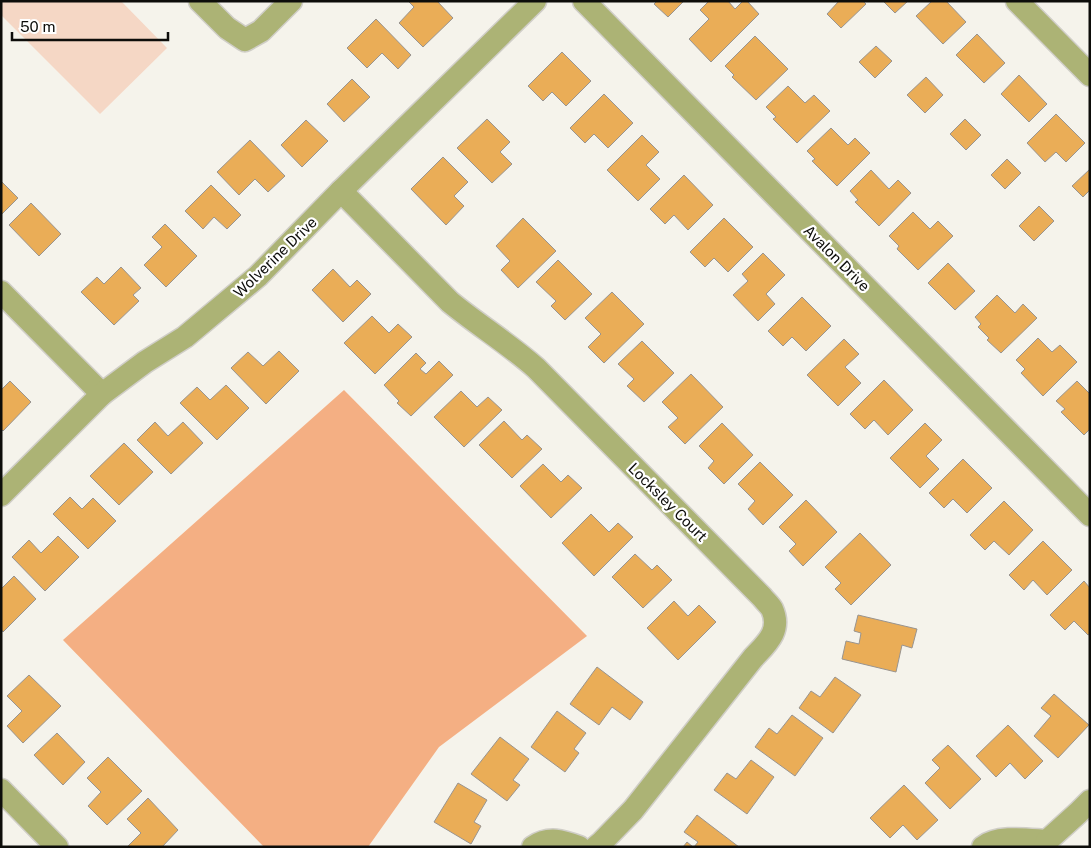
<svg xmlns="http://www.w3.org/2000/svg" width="1091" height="848" viewBox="0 0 1091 848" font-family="'Public Sans',sans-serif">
  <rect width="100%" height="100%" fill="#f5f3eb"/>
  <polygon fill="#f5d7c5" points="1,1 121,1 167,48 100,114 1,15"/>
  <polygon fill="#f4af83" points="344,390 587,636 439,747 368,847 264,847 63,640"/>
  <g fill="#eaad57" stroke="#99948f">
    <polygon points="408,1 437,1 453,18 423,47 399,23 414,7"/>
    <polygon points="657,1 684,1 668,17 654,4"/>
    <polygon points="709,1 728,1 735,9 743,1 747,1 759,14 711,62 689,39 709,19 700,10"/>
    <polygon points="839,1 863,1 866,4 841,28 827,14"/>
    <polygon points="883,1 908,1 895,13"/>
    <polygon points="932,1 946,1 966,22 943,44 916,16"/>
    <polygon points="376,19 411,55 398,69 382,53 367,68 347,48"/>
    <polygon points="977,34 1005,63 984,83 956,55"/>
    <polygon points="755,36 788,69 756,100 732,77 734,75 725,66"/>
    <polygon points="876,46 892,61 875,78 859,62"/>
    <polygon points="562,52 591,81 566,106 552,92 543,101 528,86"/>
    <polygon points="1019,75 1047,104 1029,122 1001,94"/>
    <polygon points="926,77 943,95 925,113 907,95"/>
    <polygon points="352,79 370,97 344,122 327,104"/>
    <polygon points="788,86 805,103 814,95 830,111 797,143 773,119 776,117 766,107"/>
    <polygon points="604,94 633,123 608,148 594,134 585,143 570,128"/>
    <polygon points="1056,114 1085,143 1066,162 1056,152 1045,162 1027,143"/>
    <polygon points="487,119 510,142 500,152 512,164 492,183 457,148"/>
    <polygon points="965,119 981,135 966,150 950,134"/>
    <polygon points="306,120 328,141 302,167 281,145"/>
    <polygon points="831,128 848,145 855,138 870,153 837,186 812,161 815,159 807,151"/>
    <polygon points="642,135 659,152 646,165 660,179 638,201 607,170"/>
    <polygon points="250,140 285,176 268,192 255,179 239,195 217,172"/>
    <polygon points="443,157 468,182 454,196 464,206 446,225 411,189"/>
    <polygon points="1007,159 1021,173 1005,189 991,175"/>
    <polygon points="1090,169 1090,190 1083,197 1072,186"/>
    <polygon points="871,170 889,189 898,180 911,193 879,226 855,202 858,200 850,191"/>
    <polygon points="684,175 713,205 688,230 674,215 665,224 650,209"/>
    <polygon points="1,181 18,198 1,215"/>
    <polygon points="211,185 241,215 227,229 214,217 203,229 185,211"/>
    <polygon points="31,203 61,234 39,256 9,225"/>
    <polygon points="1039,206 1054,221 1034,241 1019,226"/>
    <polygon points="913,212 930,229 938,221 953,236 918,270 897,249 899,246 889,236"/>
    <polygon points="523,218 556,251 518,288 501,270 510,261 496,246"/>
    <polygon points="724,218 753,247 728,272 714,258 705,267 690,252"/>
    <polygon points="165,224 197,256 166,287 144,265 162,247 152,237"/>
    <polygon points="763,253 785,275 766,294 775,304 758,321 733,295 748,281 742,274"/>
    <polygon points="558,260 592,294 565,320 551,306 556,301 536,282"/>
    <polygon points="948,263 975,291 955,310 928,283"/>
    <polygon points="121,267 141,288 133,295 139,301 114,325 81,292 97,277 104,284"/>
    <polygon points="333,269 350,287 357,280 371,294 343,322 312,290"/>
    <polygon points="612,292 644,324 604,363 588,347 601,334 585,318"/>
    <polygon points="997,295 1015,313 1023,304 1037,318 1001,353 987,340 989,338 978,327 981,324 975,317"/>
    <polygon points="802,297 831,326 806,351 792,337 783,346 768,331"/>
    <polygon points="372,316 389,333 398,324 412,337 375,374 344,343"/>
    <polygon points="1038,338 1052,352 1060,345 1077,362 1043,396 1021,373 1025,369 1016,360"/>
    <polygon points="844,339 859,354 845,367 861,383 838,406 807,375"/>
    <polygon points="642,341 674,373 644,402 627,386 634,379 618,364"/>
    <polygon points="279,351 299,371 266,404 231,368 248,352 263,366"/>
    <polygon points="416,353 426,363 420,369 426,374 439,361 453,375 411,416 397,403 399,401 384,385"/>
    <polygon points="691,374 723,407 685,444 668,427 678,418 662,402"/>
    <polygon points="884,380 913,410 888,435 874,420 865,429 850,414"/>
    <polygon points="10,381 31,402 3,431 1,429 1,390"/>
    <polygon points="1077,381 1090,394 1090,429 1084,435 1061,412 1065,409 1056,401"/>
    <polygon points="226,385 249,408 217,440 180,403 197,387 210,400"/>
    <polygon points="461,391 477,407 488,397 502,410 464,447 434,417"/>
    <polygon points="504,421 522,440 527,435 542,449 512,478 479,445"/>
    <polygon points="155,422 168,436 183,422 203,443 171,474 137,440"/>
    <polygon points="722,423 753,455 724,484 708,468 714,461 699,446"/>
    <polygon points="925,423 942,440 926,456 939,469 920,488 890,458"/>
    <polygon points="124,443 153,472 119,505 90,476"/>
    <polygon points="963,459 992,488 967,513 953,499 944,508 929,493"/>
    <polygon points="760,462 793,495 763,525 748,509 755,501 738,484"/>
    <polygon points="543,464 561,482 568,475 582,488 551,518 520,486"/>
    <polygon points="70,497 82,509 93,498 116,521 88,549 53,514"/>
    <polygon points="806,500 837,532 803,566 789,551 796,544 779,527"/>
    <polygon points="1004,501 1033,530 1009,555 994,541 985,550 970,535"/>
    <polygon points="591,514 609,532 618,523 633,537 594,576 562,543"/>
    <polygon points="860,533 891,565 851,605 835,589 841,583 825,567"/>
    <polygon points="58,536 79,557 45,591 12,557 29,540 41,553"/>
    <polygon points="1043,541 1072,570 1047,595 1033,580 1024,590 1009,575"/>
    <polygon points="635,554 652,570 657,565 672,580 643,608 612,577"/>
    <polygon points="14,576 36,599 3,632 1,629 1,589"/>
    <polygon points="1084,581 1090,588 1090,634 1088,635 1074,621 1065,630 1050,615"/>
    <polygon points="674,601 688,616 699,605 716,622 678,660 647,628"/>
    <polygon points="858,615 917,629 912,648 902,645 896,672 842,659 846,641 859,644 861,633 854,631"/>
    <polygon points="597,667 643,702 630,720 612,707 599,725 570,704"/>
    <polygon points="29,675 61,706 23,743 7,726 22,711 7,696"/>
    <polygon points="835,677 861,695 833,733 799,708 811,691 820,697"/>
    <polygon points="1054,694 1089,725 1058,758 1034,736 1051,716 1041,708"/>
    <polygon points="557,711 586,733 574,749 579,753 565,772 531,747"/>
    <polygon points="792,715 823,738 795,776 755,747 769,728 777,734"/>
    <polygon points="1008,725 1043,761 1025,779 1010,763 996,777 976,756"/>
    <polygon points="57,733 85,762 63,785 34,755"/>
    <polygon points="500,737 529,759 513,780 520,785 507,801 471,774"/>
    <polygon points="948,745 981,779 950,809 925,783 940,768 932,760"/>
    <polygon points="108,757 142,791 107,825 88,806 101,792 87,778"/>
    <polygon points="751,760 774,777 747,814 714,790 727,773 736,779"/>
    <polygon points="458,783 487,800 474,822 481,826 471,844 434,822"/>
    <polygon points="904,785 938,820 917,840 903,825 890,838 870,818"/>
    <polygon points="148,798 178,830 162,847 127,847 141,833 127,819"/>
    <polygon points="697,815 710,825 739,847 694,847 698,842 684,832"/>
    <polygon points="687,842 693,847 683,847"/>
  </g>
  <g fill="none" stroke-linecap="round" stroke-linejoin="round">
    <defs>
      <g id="minor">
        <polyline points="200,1 227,28 245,40 261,31 291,1"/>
        <polyline points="584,1 1090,515"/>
        <polyline points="1017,1 1090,75"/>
        <path d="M341,191l109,111c28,23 59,42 86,66l226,229c3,4 8,8 10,12 10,22 -6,35 -19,49l-120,152 -31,32 -6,5"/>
        <polyline points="1,292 102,394"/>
        <polyline points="1,495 102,394 145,362 185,337 258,276 341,191 535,1"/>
        <polyline points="1,790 57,847"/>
        <path d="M533,847c16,-11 30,-6 46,0"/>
        <path d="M983,847c15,-12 46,-7 64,-6"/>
        <polyline points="1045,847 1047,841 1078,813 1090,801"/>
      </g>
    </defs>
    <use href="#minor" stroke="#d0cec7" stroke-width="25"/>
    <use href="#minor" stroke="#acb375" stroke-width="22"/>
  </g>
  <g text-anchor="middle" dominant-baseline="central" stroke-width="4.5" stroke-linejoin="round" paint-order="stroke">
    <g font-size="15" fill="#0d0d0a" stroke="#fff">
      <text transform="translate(275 257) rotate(-44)">Wolverine Drive</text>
      <text transform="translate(837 258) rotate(45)">Avalon Drive</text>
      <text transform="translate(668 502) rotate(45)">Locksley Court</text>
    </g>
  </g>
  <rect width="1091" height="848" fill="none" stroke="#0d0d0a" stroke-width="5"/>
  <path d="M12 32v8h156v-8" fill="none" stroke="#0d0d0a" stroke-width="2.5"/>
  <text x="20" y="32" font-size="15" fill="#0d0d0a" stroke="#ffffff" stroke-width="4" paint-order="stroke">50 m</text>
</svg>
